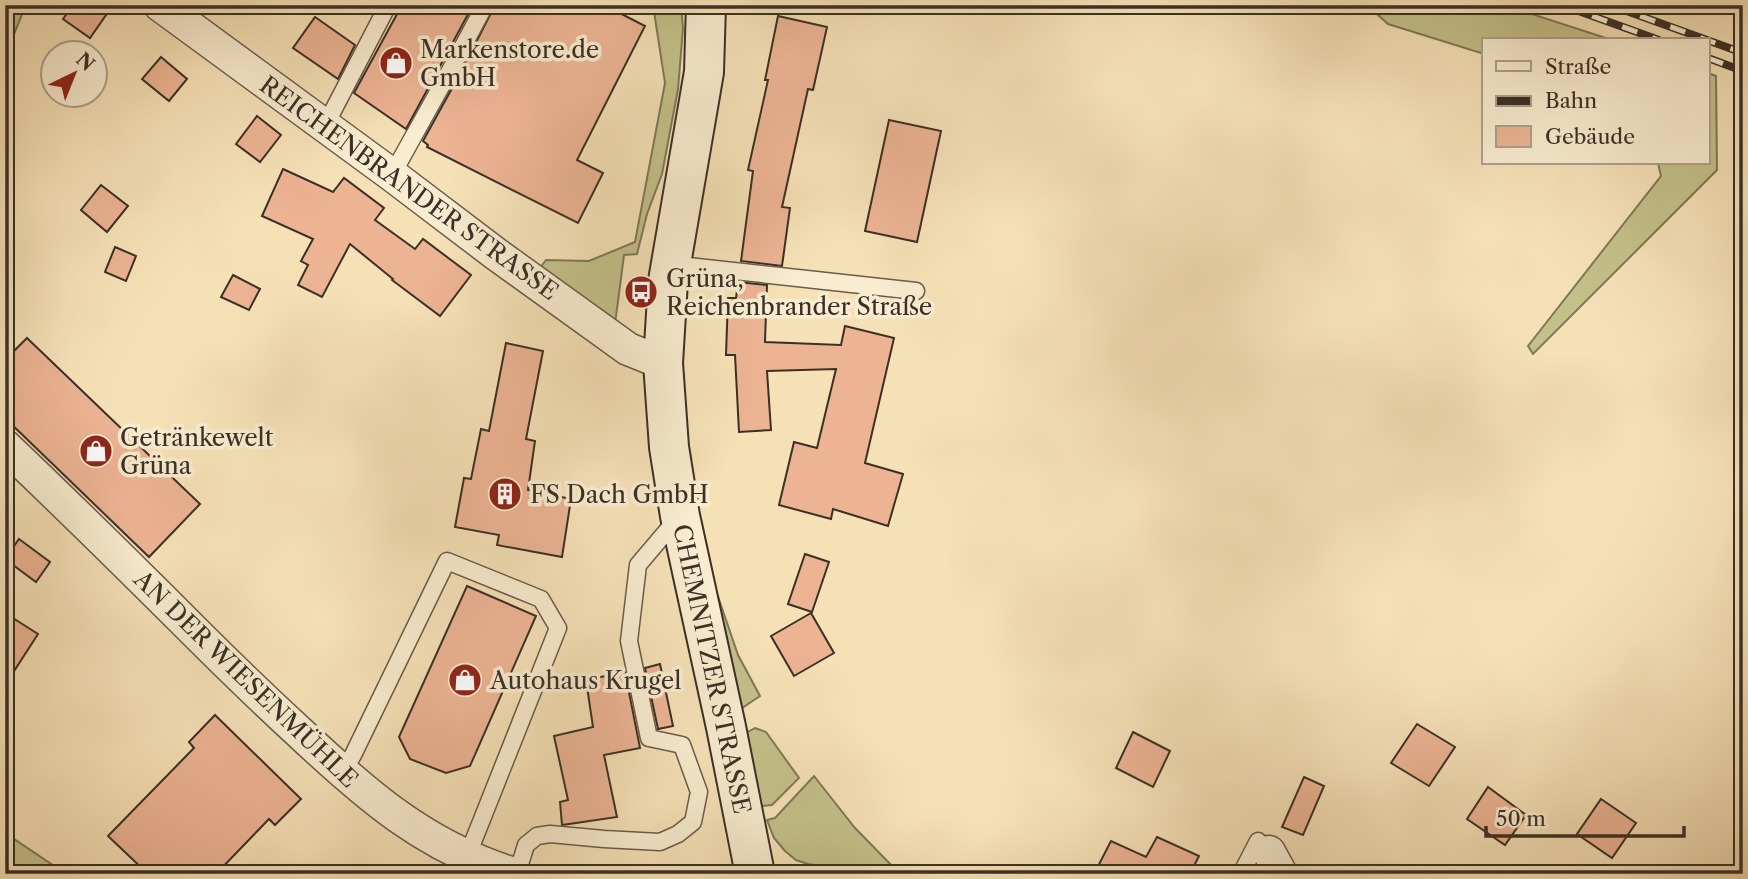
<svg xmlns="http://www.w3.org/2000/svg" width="1748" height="879" viewBox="0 0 1748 879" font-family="'Libre Caslon Text',serif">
  <rect width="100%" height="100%" fill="#f6e1b7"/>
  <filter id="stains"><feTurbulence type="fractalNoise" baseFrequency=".00286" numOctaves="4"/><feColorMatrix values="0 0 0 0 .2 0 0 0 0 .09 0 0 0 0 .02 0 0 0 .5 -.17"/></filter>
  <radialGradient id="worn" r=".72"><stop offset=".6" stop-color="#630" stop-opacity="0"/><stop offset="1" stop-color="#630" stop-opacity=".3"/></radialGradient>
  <g fill="#c4c089" stroke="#7f7858" stroke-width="2">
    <polygon points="11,5 26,5 5,56 5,15"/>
    <polygon points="653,5 681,5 683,28 678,89 662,174 647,214 637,254 624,255 615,324 540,268 546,260 589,261 635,242 665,83"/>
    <polygon points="1367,5 1504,5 1612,40 1484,40 1484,54 1388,24"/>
    <polygon points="1708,73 1716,76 1717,170 1533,354 1528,346 1661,176 1658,163 1708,163"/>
    <polygon points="709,570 738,655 760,696 739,710"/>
    <polygon points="755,728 766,732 799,778 772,805 761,806 746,733"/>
    <polygon points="814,776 855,828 900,874 862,874 808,864 796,860 785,851 774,838 767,820 775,818"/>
    <polygon points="5,836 14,839 66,874 5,874"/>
  </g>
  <g fill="#edb494" stroke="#3a3026" stroke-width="2">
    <polygon points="73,5 113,5 90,38 63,19"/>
    <polygon points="402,5 473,5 406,129 354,93"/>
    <polygon points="495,5 604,5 645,26 577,160 603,173 578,223 427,147 428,145 423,141 462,70"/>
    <polygon points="778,16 827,27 813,90 808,89 782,207 790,208 782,266 741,261 753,171 748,170 768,80 765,80"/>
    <polygon points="315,17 355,45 338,79 293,48"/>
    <polygon points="161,57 187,79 169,101 142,79"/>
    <polygon points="257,116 281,135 260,162 236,144"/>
    <polygon points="889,120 941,131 917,242 865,231"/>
    <polygon points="283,169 333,192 344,178 384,208 375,220 415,249 423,239 471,275 440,316 392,280 393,279 350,244 322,297 298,285 308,265 301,261 313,239 262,216"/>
    <polygon points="101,185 128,206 107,232 81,210"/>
    <polygon points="115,247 136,256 126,281 105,272"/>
    <polygon points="233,275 260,289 249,310 221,297"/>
    <polygon points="738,282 767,285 765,342 841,345 845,326 894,338 865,463 903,474 888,526 833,509 831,519 779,505 794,442 817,448 836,369 767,371 771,430 739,432 735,355 726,355 728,298 736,298"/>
    <polygon points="27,338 200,504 149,557 5,418 5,360"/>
    <polygon points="506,343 543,351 526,439 535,441 528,490 571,499 562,557 497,545 499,535 455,527 464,478 471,479 481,429 489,431"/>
    <polygon points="19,539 50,562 36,582 5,559"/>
    <polygon points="805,554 829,562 812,612 788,604"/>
    <polygon points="467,586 536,616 470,766 446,773 410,759 399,737"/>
    <polygon points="5,613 38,634 5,685"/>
    <polygon points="811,613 834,653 794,676 771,636"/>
    <polygon points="660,664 673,726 658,729 645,668"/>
    <polygon points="625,672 640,748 604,755 617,817 562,825 560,802 568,800 554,736 593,727 586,680"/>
    <polygon points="215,715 301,799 275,825 269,819 216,874 148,874 108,836 194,748 189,742"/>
    <polygon points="1417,724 1455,747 1429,786 1391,763"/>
    <polygon points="1133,732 1170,751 1153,787 1116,768"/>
    <polygon points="1304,777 1324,786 1303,835 1282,827"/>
    <polygon points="1488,787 1526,815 1505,845 1467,819"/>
    <polygon points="1601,799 1636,823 1612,858 1577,834"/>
    <polygon points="1157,837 1199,856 1190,874 1094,874 1111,841 1146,857"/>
  </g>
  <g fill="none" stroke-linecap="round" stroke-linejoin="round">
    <defs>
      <g id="lane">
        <polyline points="325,126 388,5"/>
        <polyline points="392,175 453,65 485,5"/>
        <polyline points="670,264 916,291"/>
        <polyline points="342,773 353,755 447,561 541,599 558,628 467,857"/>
        <polyline points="517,874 526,845 537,836 550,834 604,839 660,842 678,834 693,822 699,792 682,745 649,738 629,641 638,565 677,519"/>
        <polyline points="1241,874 1258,841"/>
      </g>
      <g id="street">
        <polyline points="160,5 392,175 496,254 628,349 663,363"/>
        <path d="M5,446c63,60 125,121 187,183 35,35 70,69 107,103 66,62 126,115 215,142"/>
        <polyline points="1269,852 1281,874"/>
      </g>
      <polyline id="secondary" points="706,5 704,72 668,281 663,363 669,447 680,516 726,727 755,874"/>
    </defs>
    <use href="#lane" stroke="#695c4a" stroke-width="19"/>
    <use href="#street" stroke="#695c4a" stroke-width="35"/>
    <use href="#secondary" stroke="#3a3026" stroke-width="42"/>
    <use href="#lane" stroke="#f9ecd0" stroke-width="16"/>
    <use href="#street" stroke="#f9ecd0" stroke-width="32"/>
    <use href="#secondary" stroke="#f9ecd0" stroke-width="38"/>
    <defs>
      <g id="rail">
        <polyline points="1562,5 1659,40"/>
        <polyline points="1610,5 1743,53"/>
        <polyline points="1708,58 1743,71"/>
      </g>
    </defs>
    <use href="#rail" stroke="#3a3026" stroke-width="8"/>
    <use href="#rail" stroke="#f9ecd0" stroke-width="5" stroke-dasharray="16" stroke-linecap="butt"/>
  </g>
  <defs>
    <symbol id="shop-disc" viewBox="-11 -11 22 22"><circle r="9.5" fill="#8f2418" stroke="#f9ecd0"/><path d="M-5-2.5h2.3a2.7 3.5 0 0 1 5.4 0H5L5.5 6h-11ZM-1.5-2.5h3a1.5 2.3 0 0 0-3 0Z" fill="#fff"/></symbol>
    <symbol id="bus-disc" viewBox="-11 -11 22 22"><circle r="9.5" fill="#8f2418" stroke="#f9ecd0"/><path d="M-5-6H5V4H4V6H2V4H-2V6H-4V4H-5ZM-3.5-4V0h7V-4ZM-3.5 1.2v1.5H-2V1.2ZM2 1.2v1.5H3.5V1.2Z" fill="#fff"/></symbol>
    <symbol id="building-disc" viewBox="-11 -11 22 22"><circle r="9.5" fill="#8f2418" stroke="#f9ecd0"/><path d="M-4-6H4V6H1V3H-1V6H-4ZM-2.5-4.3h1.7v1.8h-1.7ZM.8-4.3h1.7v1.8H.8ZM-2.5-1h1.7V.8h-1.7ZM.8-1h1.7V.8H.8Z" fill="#fff"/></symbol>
  </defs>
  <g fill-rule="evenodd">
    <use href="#shop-disc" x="377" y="44" width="38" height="38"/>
    <use href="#bus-disc" x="622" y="273" width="38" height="38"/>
    <use href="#shop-disc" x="77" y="432" width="38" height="38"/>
    <use href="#building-disc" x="486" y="475" width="38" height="38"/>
    <use href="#shop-disc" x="446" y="661" width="38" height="38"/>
  </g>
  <g text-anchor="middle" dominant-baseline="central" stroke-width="7" stroke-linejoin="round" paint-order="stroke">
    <g font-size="24" fill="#3a3026" stroke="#f9ecd0" text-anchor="start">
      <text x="420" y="49">Markenstore.de<tspan x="420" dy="28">GmbH</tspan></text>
      <text x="666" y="278">Grüna,<tspan x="666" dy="28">Reichenbrander Straße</tspan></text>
      <text x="120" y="437">Getränkewelt<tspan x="120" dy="28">Grüna</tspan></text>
      <text x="530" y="494">FS Dach GmbH</text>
      <text x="490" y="680">Autohaus Krugel</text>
    </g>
    <g font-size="24" fill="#3a3026" stroke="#f9ecd0">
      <text transform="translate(409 188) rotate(36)">REICHENBRANDER STRASSE</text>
      <text transform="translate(712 669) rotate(78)">CHEMNITZER STRASSE</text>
      <text transform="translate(246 679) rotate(44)">AN DER WIESENMÜHLE</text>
    </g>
  </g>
  <rect width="1748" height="879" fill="none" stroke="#f6e1b7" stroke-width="28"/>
  <rect x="7" y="7" width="1734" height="865" fill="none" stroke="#3a3026" stroke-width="3.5"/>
  <rect x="14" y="14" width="1720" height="851" fill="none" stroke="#3a3026" stroke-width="2"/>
  <rect x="1482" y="38" width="228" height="126" fill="#f9ecd0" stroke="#ada18c" stroke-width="2"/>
  <rect x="1496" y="61" width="35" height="10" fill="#f9ecd0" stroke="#ada18c" stroke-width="2"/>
  <text x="1545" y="74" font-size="21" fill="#3a3026">Straße</text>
  <rect x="1496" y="96" width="35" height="10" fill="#3a3026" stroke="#ada18c" stroke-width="2"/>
  <text x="1545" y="108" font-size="21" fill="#3a3026">Bahn</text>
  <rect x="1496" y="126" width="35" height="21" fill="#edb494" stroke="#ada18c" stroke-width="2"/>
  <text x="1545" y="144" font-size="21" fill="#3a3026">Gebäude</text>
  <g transform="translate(74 74) rotate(43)"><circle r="33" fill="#f9ecd0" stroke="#ada18c" stroke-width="2"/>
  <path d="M0-5L12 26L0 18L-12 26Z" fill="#8f2418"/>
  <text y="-10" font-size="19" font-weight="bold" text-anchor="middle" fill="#3a3026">N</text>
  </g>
  <path d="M1486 826v10h198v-10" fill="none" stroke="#3a3026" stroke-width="3.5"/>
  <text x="1496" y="826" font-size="21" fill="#3a3026" stroke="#f9ecd0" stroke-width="5" paint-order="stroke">50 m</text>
  <rect width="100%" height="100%" filter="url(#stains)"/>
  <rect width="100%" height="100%" fill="url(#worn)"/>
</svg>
